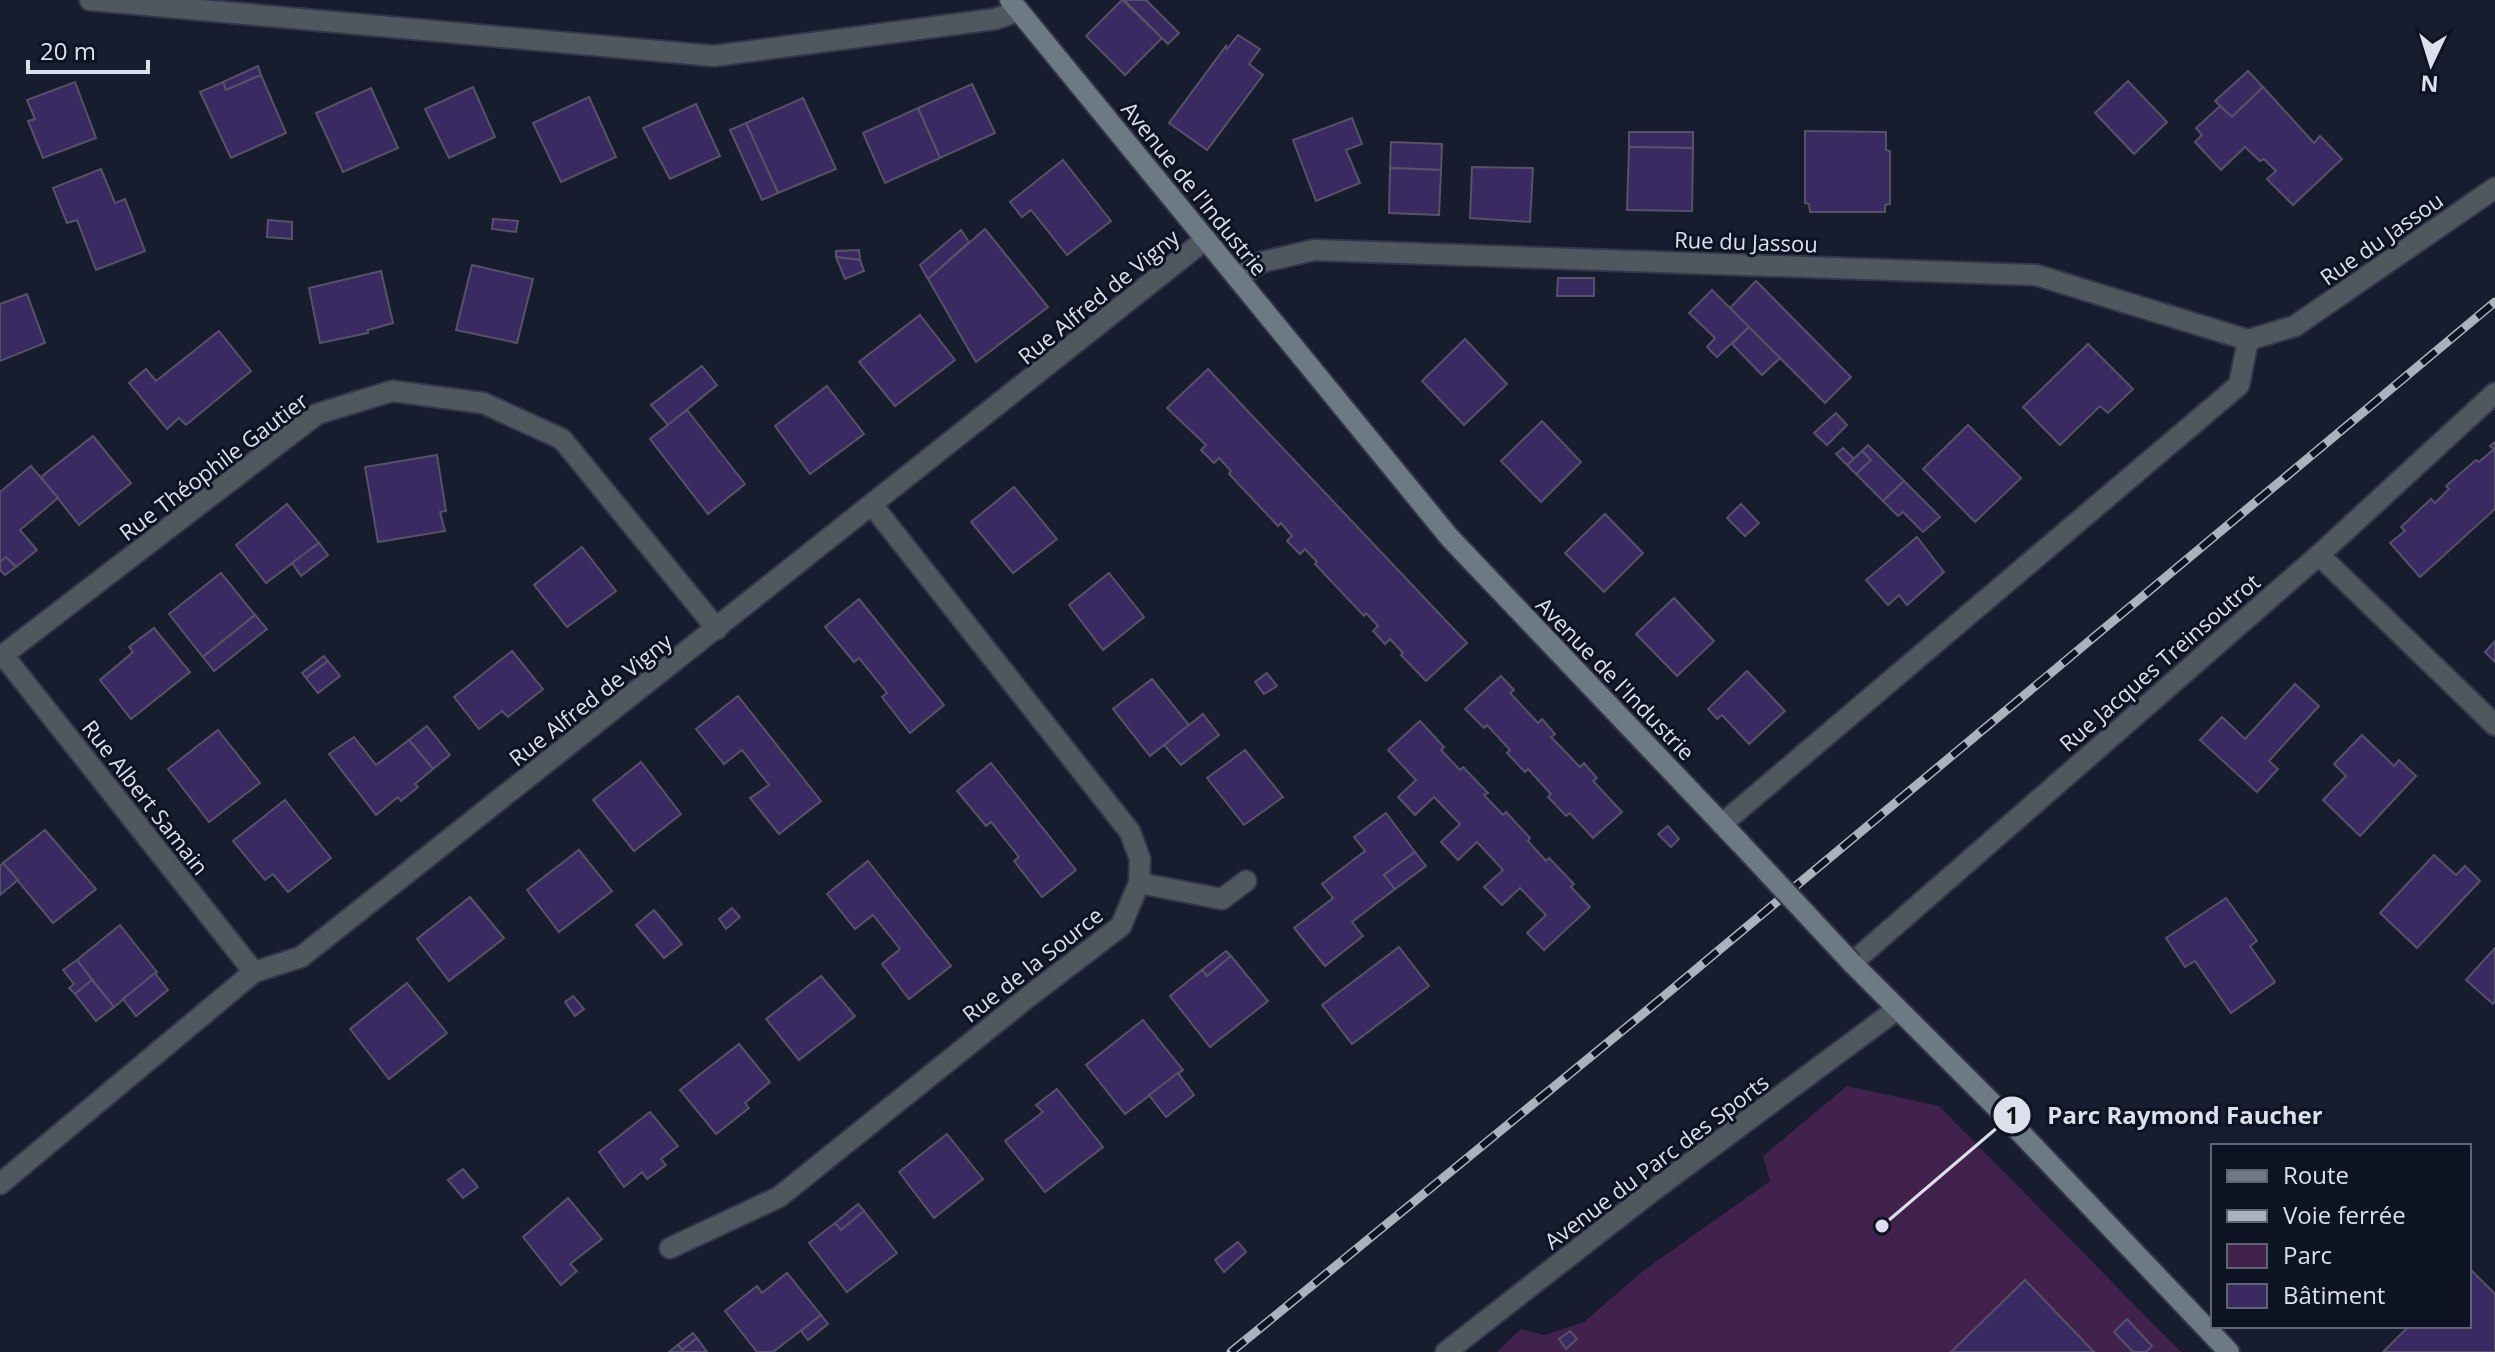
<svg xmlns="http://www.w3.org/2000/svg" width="2495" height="1352" viewBox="0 0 2495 1352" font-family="'Open Sans',sans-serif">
  <rect width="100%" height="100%" fill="#171c2e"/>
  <polygon fill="#40224c" points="1847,1086 1939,1106 2181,1352 1497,1352 1521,1329 1545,1335 1584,1322 1643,1271 1770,1181 1763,1156"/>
  <g fill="#392a61" stroke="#565267" stroke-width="2">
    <polygon points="1122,0 1162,38 1125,75 1086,36"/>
    <polygon points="1124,0 1146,0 1179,33 1168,44"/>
    <polygon points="1238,35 1260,49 1249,64 1263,75 1207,150 1169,123 1226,46 1227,49"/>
    <polygon points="258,66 261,75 226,90 223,82"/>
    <polygon points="2248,71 2263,87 2232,117 2215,101"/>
    <polygon points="261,75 286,133 231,158 200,92 223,82 226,90"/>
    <polygon points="2128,81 2167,122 2134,154 2095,113"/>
    <polygon points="75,82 96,138 43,158 28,121 35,119 27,100"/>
    <polygon points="972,84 995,133 940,158 918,108"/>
    <polygon points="473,87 495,137 449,158 425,109"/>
    <polygon points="2263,87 2314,143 2320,136 2342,159 2293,205 2267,179 2276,171 2264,159 2260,161 2245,147 2221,170 2195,142 2202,135 2196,128 2220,106 2232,117"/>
    <polygon points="371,88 398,148 343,172 316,113"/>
    <polygon points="589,97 616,157 561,182 533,123"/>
    <polygon points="803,98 836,169 778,193 746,123"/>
    <polygon points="696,104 720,156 670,179 643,128"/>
    <polygon points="918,108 940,158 885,183 863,133"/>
    <polygon points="1352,118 1362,144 1346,150 1360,183 1316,201 1293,140"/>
    <polygon points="746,123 778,193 762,200 730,130"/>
    <polygon points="1805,131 1886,132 1886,150 1890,151 1890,204 1885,205 1885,212 1810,212 1809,204 1805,203"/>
    <polygon points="1629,132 1693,132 1693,148 1629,147"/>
    <polygon points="1391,142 1442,144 1441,170 1390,168"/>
    <polygon points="1629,147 1693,148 1692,211 1627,210"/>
    <polygon points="1063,160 1111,221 1067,255 1031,210 1022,217 1010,202"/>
    <polygon points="1472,167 1533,168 1530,222 1470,218"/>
    <polygon points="1390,168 1441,170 1439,215 1389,213"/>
    <polygon points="101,169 115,203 125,199 145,251 96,270 77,220 67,223 53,188"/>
    <polygon points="493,219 518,221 516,232 492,229"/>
    <polygon points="268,220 292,222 292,239 267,237"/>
    <polygon points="985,229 1048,307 976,362 928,279"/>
    <polygon points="961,230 969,242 928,279 920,265"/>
    <polygon points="859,250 860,260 836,257 836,251"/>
    <polygon points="836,257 860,260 864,271 845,279"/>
    <polygon points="472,265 533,279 517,343 456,330"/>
    <polygon points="381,271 393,323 368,330 368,333 320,343 309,288"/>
    <polygon points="1558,278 1594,278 1594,296 1557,296"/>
    <polygon points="1756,281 1851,377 1825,403 1730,308"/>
    <polygon points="1712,290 1749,327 1717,357 1707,347 1715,338 1689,313"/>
    <polygon points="27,294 45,343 0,361 0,304"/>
    <polygon points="920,315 955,360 895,406 859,362"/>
    <polygon points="1749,327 1780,358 1762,375 1732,344"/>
    <polygon points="219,331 251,371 186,425 179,418 167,429 129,383 146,369 156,381"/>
    <polygon points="1465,339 1507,384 1464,425 1422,381"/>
    <polygon points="2088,344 2133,389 2108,413 2100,406 2060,445 2023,407"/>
    <polygon points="702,366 717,385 668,425 651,405"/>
    <polygon points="1208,369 1467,643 1426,681 1401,655 1403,653 1390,639 1385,644 1373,631 1378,626 1366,613 1364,616 1315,564 1317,562 1305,549 1300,554 1287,541 1292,536 1281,523 1278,526 1229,474 1231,471 1219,458 1214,463 1201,450 1206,445 1167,408"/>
    <polygon points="827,386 864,434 810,474 775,426"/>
    <polygon points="687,410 745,484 708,514 650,439"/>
    <polygon points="1836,413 1847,425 1827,445 1814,433"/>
    <polygon points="1542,421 1581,462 1541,502 1501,461"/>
    <polygon points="1968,425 2021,478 1975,522 1923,469"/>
    <polygon points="93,436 131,483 79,525 41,477"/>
    <polygon points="2495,442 2495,509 2420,577 2390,543 2405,531 2401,527 2431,499 2435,503 2449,489 2446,486 2476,460 2479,462 2494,449 2490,446"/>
    <polygon points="1868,445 1904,481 1883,501 1856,474 1871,460 1862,451"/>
    <polygon points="1843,448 1854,459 1847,465 1836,454"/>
    <polygon points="1862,451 1871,460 1856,474 1847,465"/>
    <polygon points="437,455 446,511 440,512 445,531 378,542 365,467"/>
    <polygon points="31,466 58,498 20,530 37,550 16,567 6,557 0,562 0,492"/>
    <polygon points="1904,481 1940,517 1923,532 1903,512 1898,516 1883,501"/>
    <polygon points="1014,487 1057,539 1013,573 971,522"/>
    <polygon points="287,504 319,543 266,583 236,545"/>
    <polygon points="1741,504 1759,523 1745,536 1727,518"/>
    <polygon points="1605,514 1643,553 1604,592 1565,553"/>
    <polygon points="1917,537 1944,572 1907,605 1899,595 1888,605 1866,580"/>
    <polygon points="319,543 328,555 301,576 292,563"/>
    <polygon points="582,547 616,591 567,627 534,585"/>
    <polygon points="6,557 16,567 5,575 0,570 0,562"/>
    <polygon points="221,573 255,615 203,657 169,614"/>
    <polygon points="1109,573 1144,617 1103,650 1069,605"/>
    <polygon points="1674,598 1714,641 1677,676 1636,634"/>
    <polygon points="859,599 944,705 910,733 882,697 887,693 859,658 854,662 825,627"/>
    <polygon points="255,615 267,629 214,671 203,657"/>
    <polygon points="154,628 190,672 131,719 100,680 133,652 129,647"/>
    <polygon points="2495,641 2495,662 2485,652"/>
    <polygon points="512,651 543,689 508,717 502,711 479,729 454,697"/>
    <polygon points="324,656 328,661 306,678 302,673"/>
    <polygon points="328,661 340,676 318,693 306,678"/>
    <polygon points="1747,671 1785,711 1749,744 1722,715 1717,719 1708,709"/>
    <polygon points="1267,673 1277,686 1264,694 1255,682"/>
    <polygon points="1501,676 1514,690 1510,693 1538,723 1542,719 1555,734 1551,737 1580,767 1584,763 1597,778 1593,781 1622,812 1593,838 1570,813 1566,816 1548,797 1551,794 1528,769 1525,772 1507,753 1510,750 1487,725 1484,728 1465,709"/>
    <polygon points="1152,679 1189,725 1150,756 1113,709"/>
    <polygon points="2295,684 2319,706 2269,761 2278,769 2257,792 2200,740 2222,717 2245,739"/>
    <polygon points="738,696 821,801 779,834 750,798 769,785 742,750 724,764 696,729"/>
    <polygon points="1203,714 1219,735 1181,765 1164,745"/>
    <polygon points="1420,721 1444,747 1441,750 1460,770 1463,767 1488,793 1484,795 1503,815 1506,812 1530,838 1528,841 1546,861 1549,858 1574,884 1571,887 1590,907 1544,950 1527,933 1546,915 1520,888 1502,905 1484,887 1503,870 1477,842 1458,860 1441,842 1460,824 1434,797 1415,815 1398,797 1416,780 1388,750"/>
    <polygon points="427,726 450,755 433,769 409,740"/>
    <polygon points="218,730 260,783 209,822 168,769"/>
    <polygon points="2362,735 2394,766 2399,760 2416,776 2360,836 2323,800 2346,776 2334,764"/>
    <polygon points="354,737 376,765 409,740 433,769 415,784 418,787 401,801 398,797 376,815 329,754"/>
    <polygon points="1245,750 1283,797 1244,825 1207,778"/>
    <polygon points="641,762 681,814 634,851 593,800"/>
    <polygon points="991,763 1076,870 1042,897 1014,861 1019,857 991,822 986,826 957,791"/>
    <polygon points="285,800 331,858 288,892 273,874 265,880 233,841"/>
    <polygon points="1386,813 1415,852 1384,875 1395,889 1352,922 1363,936 1325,966 1294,928 1333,898 1322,884 1365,851 1354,837"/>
    <polygon points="1668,826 1679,839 1671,847 1658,834"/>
    <polygon points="45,830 96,889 53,923 3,863"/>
    <polygon points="579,850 612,891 559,932 527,890"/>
    <polygon points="1415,852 1426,866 1395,889 1384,875"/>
    <polygon points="2434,855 2456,875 2465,866 2480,881 2417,948 2380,913"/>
    <polygon points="868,861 951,966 909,999 882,964 900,949 873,915 855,929 827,894"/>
    <polygon points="3,863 18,880 0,895 0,866"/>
    <polygon points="470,897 504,938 449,981 417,939"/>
    <polygon points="2226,898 2257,941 2250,946 2275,982 2231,1013 2195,961 2185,967 2166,938"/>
    <polygon points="732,908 740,917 726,929 719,919"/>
    <polygon points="654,910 682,944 664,958 636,925"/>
    <polygon points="120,925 157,972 114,1007 77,960"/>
    <polygon points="1399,947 1429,986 1352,1044 1322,1005"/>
    <polygon points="2495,948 2495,1001 2493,1004 2466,980"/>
    <polygon points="1226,951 1231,956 1207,976 1202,970"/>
    <polygon points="1231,956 1268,1001 1210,1047 1170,996 1202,970 1207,976"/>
    <polygon points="77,960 92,980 75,994 69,988 74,984 63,970"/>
    <polygon points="155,973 168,990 136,1016 123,999"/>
    <polygon points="821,976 855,1016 799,1060 766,1019"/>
    <polygon points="92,980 114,1007 96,1021 75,994"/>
    <polygon points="407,983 447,1033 389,1079 350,1029"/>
    <polygon points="573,996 584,1009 575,1016 565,1002"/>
    <polygon points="1143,1020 1183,1070 1125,1114 1086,1065"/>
    <polygon points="739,1044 770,1082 745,1103 749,1108 716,1134 680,1090"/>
    <polygon points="1178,1073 1194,1095 1166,1117 1149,1095"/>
    <polygon points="1057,1089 1103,1147 1045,1192 1005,1141 1043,1112 1036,1105"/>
    <polygon points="650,1112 678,1146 661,1159 666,1165 647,1179 642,1172 624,1187 599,1152"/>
    <polygon points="947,1134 983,1179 934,1218 899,1172"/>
    <polygon points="463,1169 478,1187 463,1198 448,1180"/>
    <polygon points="568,1198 602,1239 570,1264 577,1271 561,1285 523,1237"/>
    <polygon points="858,1204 864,1211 841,1230 835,1223"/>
    <polygon points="864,1211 897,1253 847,1292 809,1243 835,1223 841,1230"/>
    <polygon points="1238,1242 1246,1252 1224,1272 1215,1260"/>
    <polygon points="2469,1268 2495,1294 2495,1352 2383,1352 2409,1326 2469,1326"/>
    <polygon points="787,1273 821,1315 773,1352 757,1352 725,1311 757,1286 762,1293"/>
    <polygon points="2025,1280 2094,1352 1951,1352"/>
    <polygon points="821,1315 828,1324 808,1340 801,1331"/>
    <polygon points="2127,1319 2152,1346 2146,1352 2133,1352 2114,1332"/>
    <polygon points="1570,1331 1577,1339 1566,1349 1559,1339"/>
    <polygon points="693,1333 697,1338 682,1350 678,1345"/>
    <polygon points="697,1338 707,1352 669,1352 678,1345 682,1350"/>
  </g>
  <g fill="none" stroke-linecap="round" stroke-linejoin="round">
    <defs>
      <polyline id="service" points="1139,883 1222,899 1246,881"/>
      <g id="minor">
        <polyline points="90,0 714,56 995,19 1019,11"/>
        <polyline points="1237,278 1262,262 1314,250 2036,275 2248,340 2295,326 2495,188"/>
        <polyline points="2319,555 2495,725"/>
        <polyline points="0,655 3,655 254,972"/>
        <polyline points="3,655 317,414 392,391 483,403 562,439 717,629"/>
        <polyline points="1722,824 2239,385 2248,340"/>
        <polyline points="1852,963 2319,555 2495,393"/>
        <polyline points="0,1184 254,972 301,957 1206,239"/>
        <polyline points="670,1248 779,1197 1028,997 1121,926 1139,883 1140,859 1130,832 873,506"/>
        <polyline points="1446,1352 1651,1192 1896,1010"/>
      </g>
      <g id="secondary">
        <polyline points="1010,0 1450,538 1741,844"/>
        <polyline points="1852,963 1998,1109 2229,1352"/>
      </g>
    </defs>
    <use href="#service" stroke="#333749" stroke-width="24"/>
    <use href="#minor" stroke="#333749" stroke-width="24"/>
    <use href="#secondary" stroke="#333749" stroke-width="24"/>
    <use href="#service" stroke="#50585f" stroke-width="20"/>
    <use href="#minor" stroke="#50585f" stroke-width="20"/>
    <use href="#secondary" stroke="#6d7985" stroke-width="20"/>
    <defs>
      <polyline id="rail" points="1231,1352 1645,1012 2495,302"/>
    </defs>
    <use href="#rail" stroke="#acb1bf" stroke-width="9"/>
    <use href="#rail" stroke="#0e1324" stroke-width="6" stroke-dasharray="18" stroke-linecap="butt"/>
    <defs>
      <polyline id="secondary-bridge" points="1741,844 1852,963"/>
    </defs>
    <use href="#secondary-bridge" stroke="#333749" stroke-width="24" stroke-linecap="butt"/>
    <use href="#secondary-bridge" stroke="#6d7985" stroke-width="20"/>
  </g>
  <g text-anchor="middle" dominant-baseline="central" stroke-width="6" stroke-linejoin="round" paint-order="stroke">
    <g font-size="22" fill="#dce0ed" stroke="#0e1324">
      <text transform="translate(1195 188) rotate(51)">Avenue de l'Industrie</text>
      <text transform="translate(2381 238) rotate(-35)">Rue du Jassou</text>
      <text transform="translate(1746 241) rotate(2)">Rue du Jassou</text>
      <text transform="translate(1098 296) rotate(-39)">Rue Alfred de Vigny</text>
      <text transform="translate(213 466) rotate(-37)">Rue Théophile Gautier</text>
      <text transform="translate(2159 662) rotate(-41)">Rue Jacques Treinsoutrot</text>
      <text transform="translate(1616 678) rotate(46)">Avenue de l'Industrie</text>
      <text transform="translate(590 699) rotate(-38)">Rue Alfred de Vigny</text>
      <text transform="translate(146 797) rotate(52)">Rue Albert Samain</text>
      <text transform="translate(1032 964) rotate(-38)">Rue de la Source</text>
      <text transform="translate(1656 1161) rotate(-37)">Avenue du Parc des Sports</text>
    </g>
  </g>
  <path fill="none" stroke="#dce0ed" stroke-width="3" d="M1882 1226L2012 1115"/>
  <g fill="#dce0ed" stroke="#0e1324" stroke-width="3">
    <circle cx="1882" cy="1226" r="8"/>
    <circle cx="2012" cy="1115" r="20"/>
  </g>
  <g font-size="24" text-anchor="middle" font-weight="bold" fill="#111">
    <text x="2012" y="1124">1</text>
  </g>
  <g font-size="24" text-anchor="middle" font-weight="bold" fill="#dce0ed" stroke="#0e1324" stroke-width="6" stroke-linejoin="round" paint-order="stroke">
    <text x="2185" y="1124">Parc Raymond Faucher</text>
  </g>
  <rect x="2211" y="1144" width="260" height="184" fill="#0e1324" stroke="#606574" stroke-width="2"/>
  <rect x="2227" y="1170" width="40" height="12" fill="#6d7985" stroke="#606574" stroke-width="2"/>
  <text x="2283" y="1184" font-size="24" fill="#dce0ed">Route</text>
  <rect x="2227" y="1210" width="40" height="12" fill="#acb1bf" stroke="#606574" stroke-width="2"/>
  <text x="2283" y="1224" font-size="24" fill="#dce0ed">Voie ferrée</text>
  <rect x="2227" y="1244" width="40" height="24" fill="#40224c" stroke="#606574" stroke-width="2"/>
  <text x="2283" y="1264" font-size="24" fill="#dce0ed">Parc</text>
  <rect x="2227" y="1284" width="40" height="24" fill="#392a61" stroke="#606574" stroke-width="2"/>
  <text x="2283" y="1304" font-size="24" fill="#dce0ed">Bâtiment</text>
  <g transform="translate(2431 64) rotate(184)" stroke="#0e1324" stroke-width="6" paint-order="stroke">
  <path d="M0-6L14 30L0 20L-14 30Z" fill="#dce0ed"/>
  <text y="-12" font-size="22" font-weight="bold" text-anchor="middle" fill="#dce0ed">N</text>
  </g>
  <path d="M28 60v12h120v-12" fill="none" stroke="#dce0ed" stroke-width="4"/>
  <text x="40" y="60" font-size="24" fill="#dce0ed" stroke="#0e1324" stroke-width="6" paint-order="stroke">20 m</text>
</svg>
